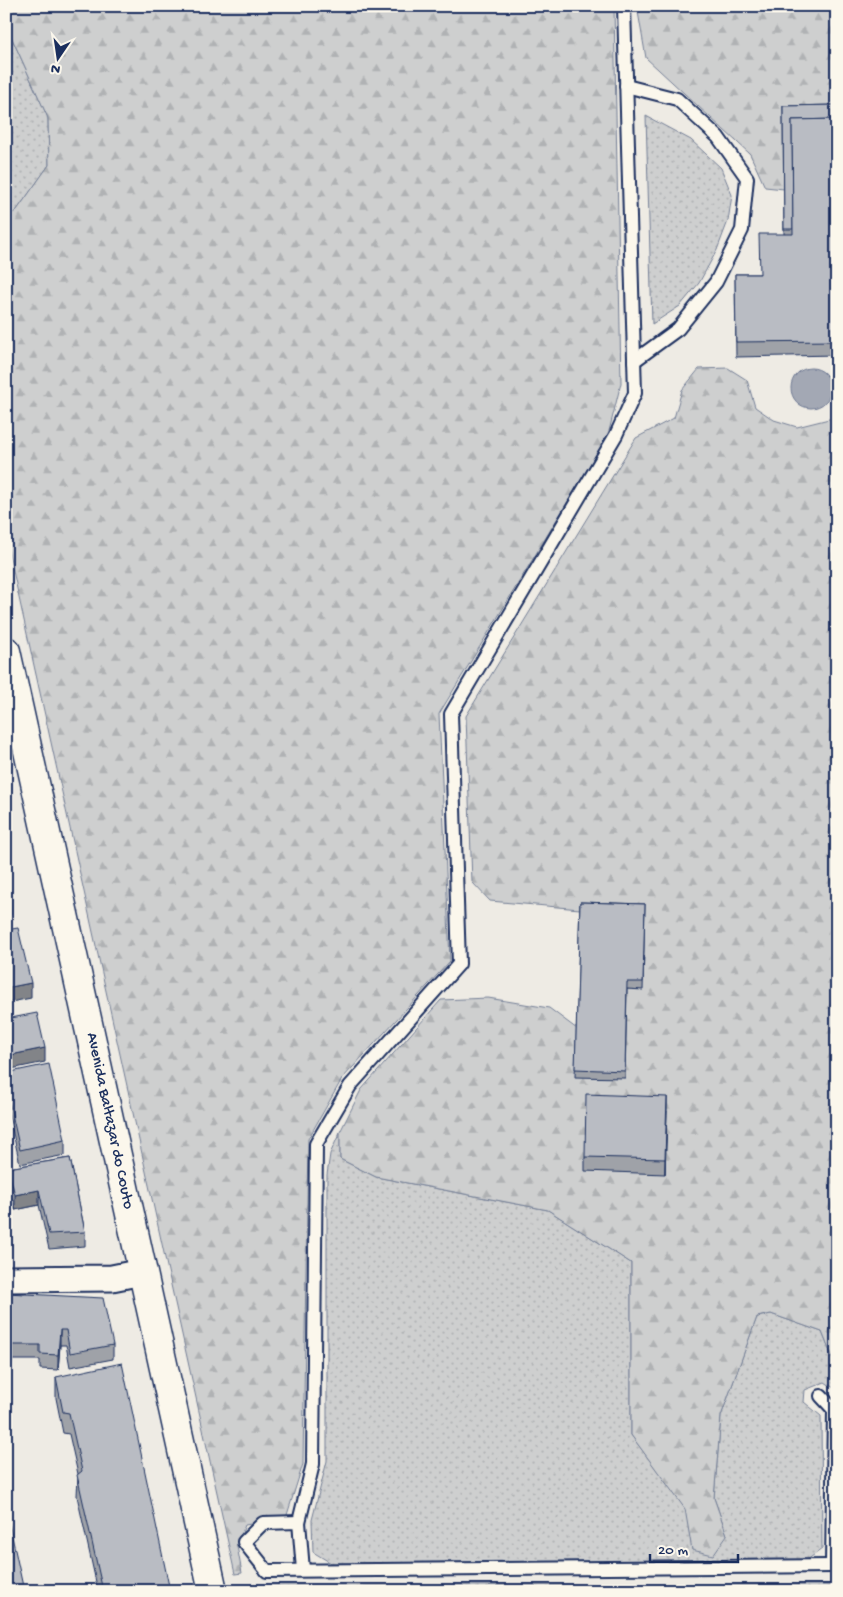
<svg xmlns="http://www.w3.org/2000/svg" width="843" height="1597" viewBox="0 0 843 1597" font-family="'Gochi Hand',sans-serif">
  <defs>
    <pattern id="grass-dots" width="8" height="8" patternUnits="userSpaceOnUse" patternTransform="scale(1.25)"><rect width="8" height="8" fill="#cecfcf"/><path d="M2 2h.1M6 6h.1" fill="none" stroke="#b0b2b4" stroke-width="1.8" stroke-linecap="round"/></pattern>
    <pattern id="forest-firs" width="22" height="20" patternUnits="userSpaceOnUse" patternTransform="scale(1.25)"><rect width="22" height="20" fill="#cecfcf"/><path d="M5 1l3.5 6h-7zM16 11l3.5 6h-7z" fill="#b0b2b4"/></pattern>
  </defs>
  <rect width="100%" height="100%" fill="#eeebe4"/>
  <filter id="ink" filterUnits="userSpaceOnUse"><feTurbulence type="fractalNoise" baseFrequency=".02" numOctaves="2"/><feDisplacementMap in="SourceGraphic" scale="10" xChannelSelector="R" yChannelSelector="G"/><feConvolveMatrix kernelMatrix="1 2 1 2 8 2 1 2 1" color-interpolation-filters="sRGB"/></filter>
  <g filter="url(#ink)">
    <g fill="url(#grass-dots)" stroke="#747f96">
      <polygon points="6,25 48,118 49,165 17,210 6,218"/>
      <polygon points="646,116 691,140 721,168 732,195 728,221 717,250 699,283 680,306 652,324"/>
      <polygon points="340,1132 340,1159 376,1177 548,1210 631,1263 631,1435 686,1509 692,1550 727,1535 714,1498 721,1416 757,1317 771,1314 822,1332 837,1369 837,1390 825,1382 805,1390 804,1402 821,1416 822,1549 807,1560 331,1563 313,1552 312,1520 327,1461 327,1175 330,1154"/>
      <polygon points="837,1585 837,1591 259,1591 260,1586"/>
    </g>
    <g fill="url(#forest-firs)" stroke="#747f96">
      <polygon points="6,6 614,6 621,383 608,435 439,714 450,961 342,1079 308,1139 303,1464 286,1518 245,1525 237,1546 242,1573 235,1574 6,539 6,218 17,210 49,165 48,118 6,25"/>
      <polygon points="637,6 837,6 837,112 784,189 765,187 750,154 646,58"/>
      <polygon points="728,368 747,380 755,407 774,420 797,427 833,418 837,408 837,1369 822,1332 771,1314 757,1317 721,1416 714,1498 727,1535 713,1555 692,1550 685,1509 631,1435 631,1263 548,1210 376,1177 340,1159 340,1132 361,1090 441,1000 488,998 549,1008 577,1029 627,989 643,989 580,909 490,901 472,882 466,716 636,438 674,418 682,390 699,369"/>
    </g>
    <circle fill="#a3a8b4" stroke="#6d7892" cx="811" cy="388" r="20"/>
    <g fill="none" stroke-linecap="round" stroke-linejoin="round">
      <defs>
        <g id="service">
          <polyline points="626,86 677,99 718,137 747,178 742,230 716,282 678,329 634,361"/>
          <polyline points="821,1396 834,1410 832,1566 837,1567"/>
          <polyline points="299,1522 313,1464 316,1144 350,1086 459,964 451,714 616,435 635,393 624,6"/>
          <polyline points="303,1570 299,1522 263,1523 244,1542 267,1571 832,1566"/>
        </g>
        <polyline id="minor" points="6,1279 112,1278 142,1272"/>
        <polyline id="secondary" points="6,651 213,1591"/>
      </defs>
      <use href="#service" stroke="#1b2f5e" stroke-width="16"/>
      <use href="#minor" stroke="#1b2f5e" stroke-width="29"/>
      <use href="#secondary" stroke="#1b2f5e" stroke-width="31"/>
      <use href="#service" stroke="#fbf7ec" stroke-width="12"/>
      <use href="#minor" stroke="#fbf7ec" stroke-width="25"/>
      <use href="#secondary" stroke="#fbf7ec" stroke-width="28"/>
    </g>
    <g fill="#9fa2a8" stroke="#1b2f5e">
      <polygon points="837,105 837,355 736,357 735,274 760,274 784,234 783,106"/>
      <polygon points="580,902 645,904 643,990 627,989 625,1078 575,1077"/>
      <polygon points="6,1073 65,1140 65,1155 20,1164 8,1111 6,1111"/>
      <polygon points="667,1111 665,1174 585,1171 585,1157"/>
      <polygon points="70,1158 85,1232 85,1246 49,1249 39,1205 15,1210 8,1183 8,1168"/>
      <polygon points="6,1293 113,1345 113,1359 70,1367 66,1345 60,1345 58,1370 40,1369 40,1360 12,1360 11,1370 6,1370"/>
      <polygon points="56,1377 170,1591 98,1591 77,1496 78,1474 69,1434 63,1433 56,1398"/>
    </g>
    <g fill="#828488" stroke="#1b2f5e">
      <polygon points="11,894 11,915 6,916 6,895"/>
      <polygon points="31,983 31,998 6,1003 6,988"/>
      <polygon points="45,1048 45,1062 6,1070 6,1056"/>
      <polygon points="667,1097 667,1111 665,1174 665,1159"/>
      <polygon points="39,1190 39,1205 15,1210 15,1195"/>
      <polygon points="60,1330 60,1345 58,1370 58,1355"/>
    </g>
    <g fill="#b9bcc3" stroke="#1b2f5e">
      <polygon points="837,105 837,119 792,120 793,229 784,229 783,106"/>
      <polygon points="837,119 837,341 736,342 735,274 760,274 759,234 793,234 792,120"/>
      <polygon points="6,870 11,894 6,895"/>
      <polygon points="580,902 645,904 643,982 627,982 625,1071 575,1069"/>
      <polygon points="18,928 31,983 6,988 6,930"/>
      <polygon points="37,1013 45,1048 6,1056 6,1019"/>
      <polygon points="49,1064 65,1140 20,1150 8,1096 6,1097 6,1073"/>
      <polygon points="586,1094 667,1097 665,1159 585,1157"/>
      <polygon points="70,1158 85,1232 49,1234 39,1190 15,1195 8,1168"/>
      <polygon points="6,1293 103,1298 113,1345 70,1353 66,1330 60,1330 58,1355 40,1354 40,1345 12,1345 11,1355 6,1355"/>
      <polygon points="122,1363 170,1591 103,1591 77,1475 82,1471 69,1413 63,1412 56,1377"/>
      <polygon points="6,1509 24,1591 6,1591"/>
    </g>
  </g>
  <g text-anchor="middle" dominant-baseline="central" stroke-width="4" stroke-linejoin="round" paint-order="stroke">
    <g font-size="16" fill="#1b2f5e" stroke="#fbf7ec">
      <text transform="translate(109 1121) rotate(78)">Avenida Baltazar do Couto</text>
    </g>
  </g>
  <rect width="843" height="1597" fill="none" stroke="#fbf7ec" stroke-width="25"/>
  <rect x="12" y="12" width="818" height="1572" fill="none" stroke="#1b2f5e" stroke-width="2" filter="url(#ink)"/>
  <g transform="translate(58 58) rotate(193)" stroke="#fbf7ec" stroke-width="4" paint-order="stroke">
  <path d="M0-4L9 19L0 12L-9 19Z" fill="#1b2f5e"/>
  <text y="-8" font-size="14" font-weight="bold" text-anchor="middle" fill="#1b2f5e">N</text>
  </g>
  <path d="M650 1554v8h88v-8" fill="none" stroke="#1b2f5e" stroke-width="2.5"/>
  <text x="658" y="1554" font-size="15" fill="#1b2f5e" stroke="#fbf7ec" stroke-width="4" paint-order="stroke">20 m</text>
</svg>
